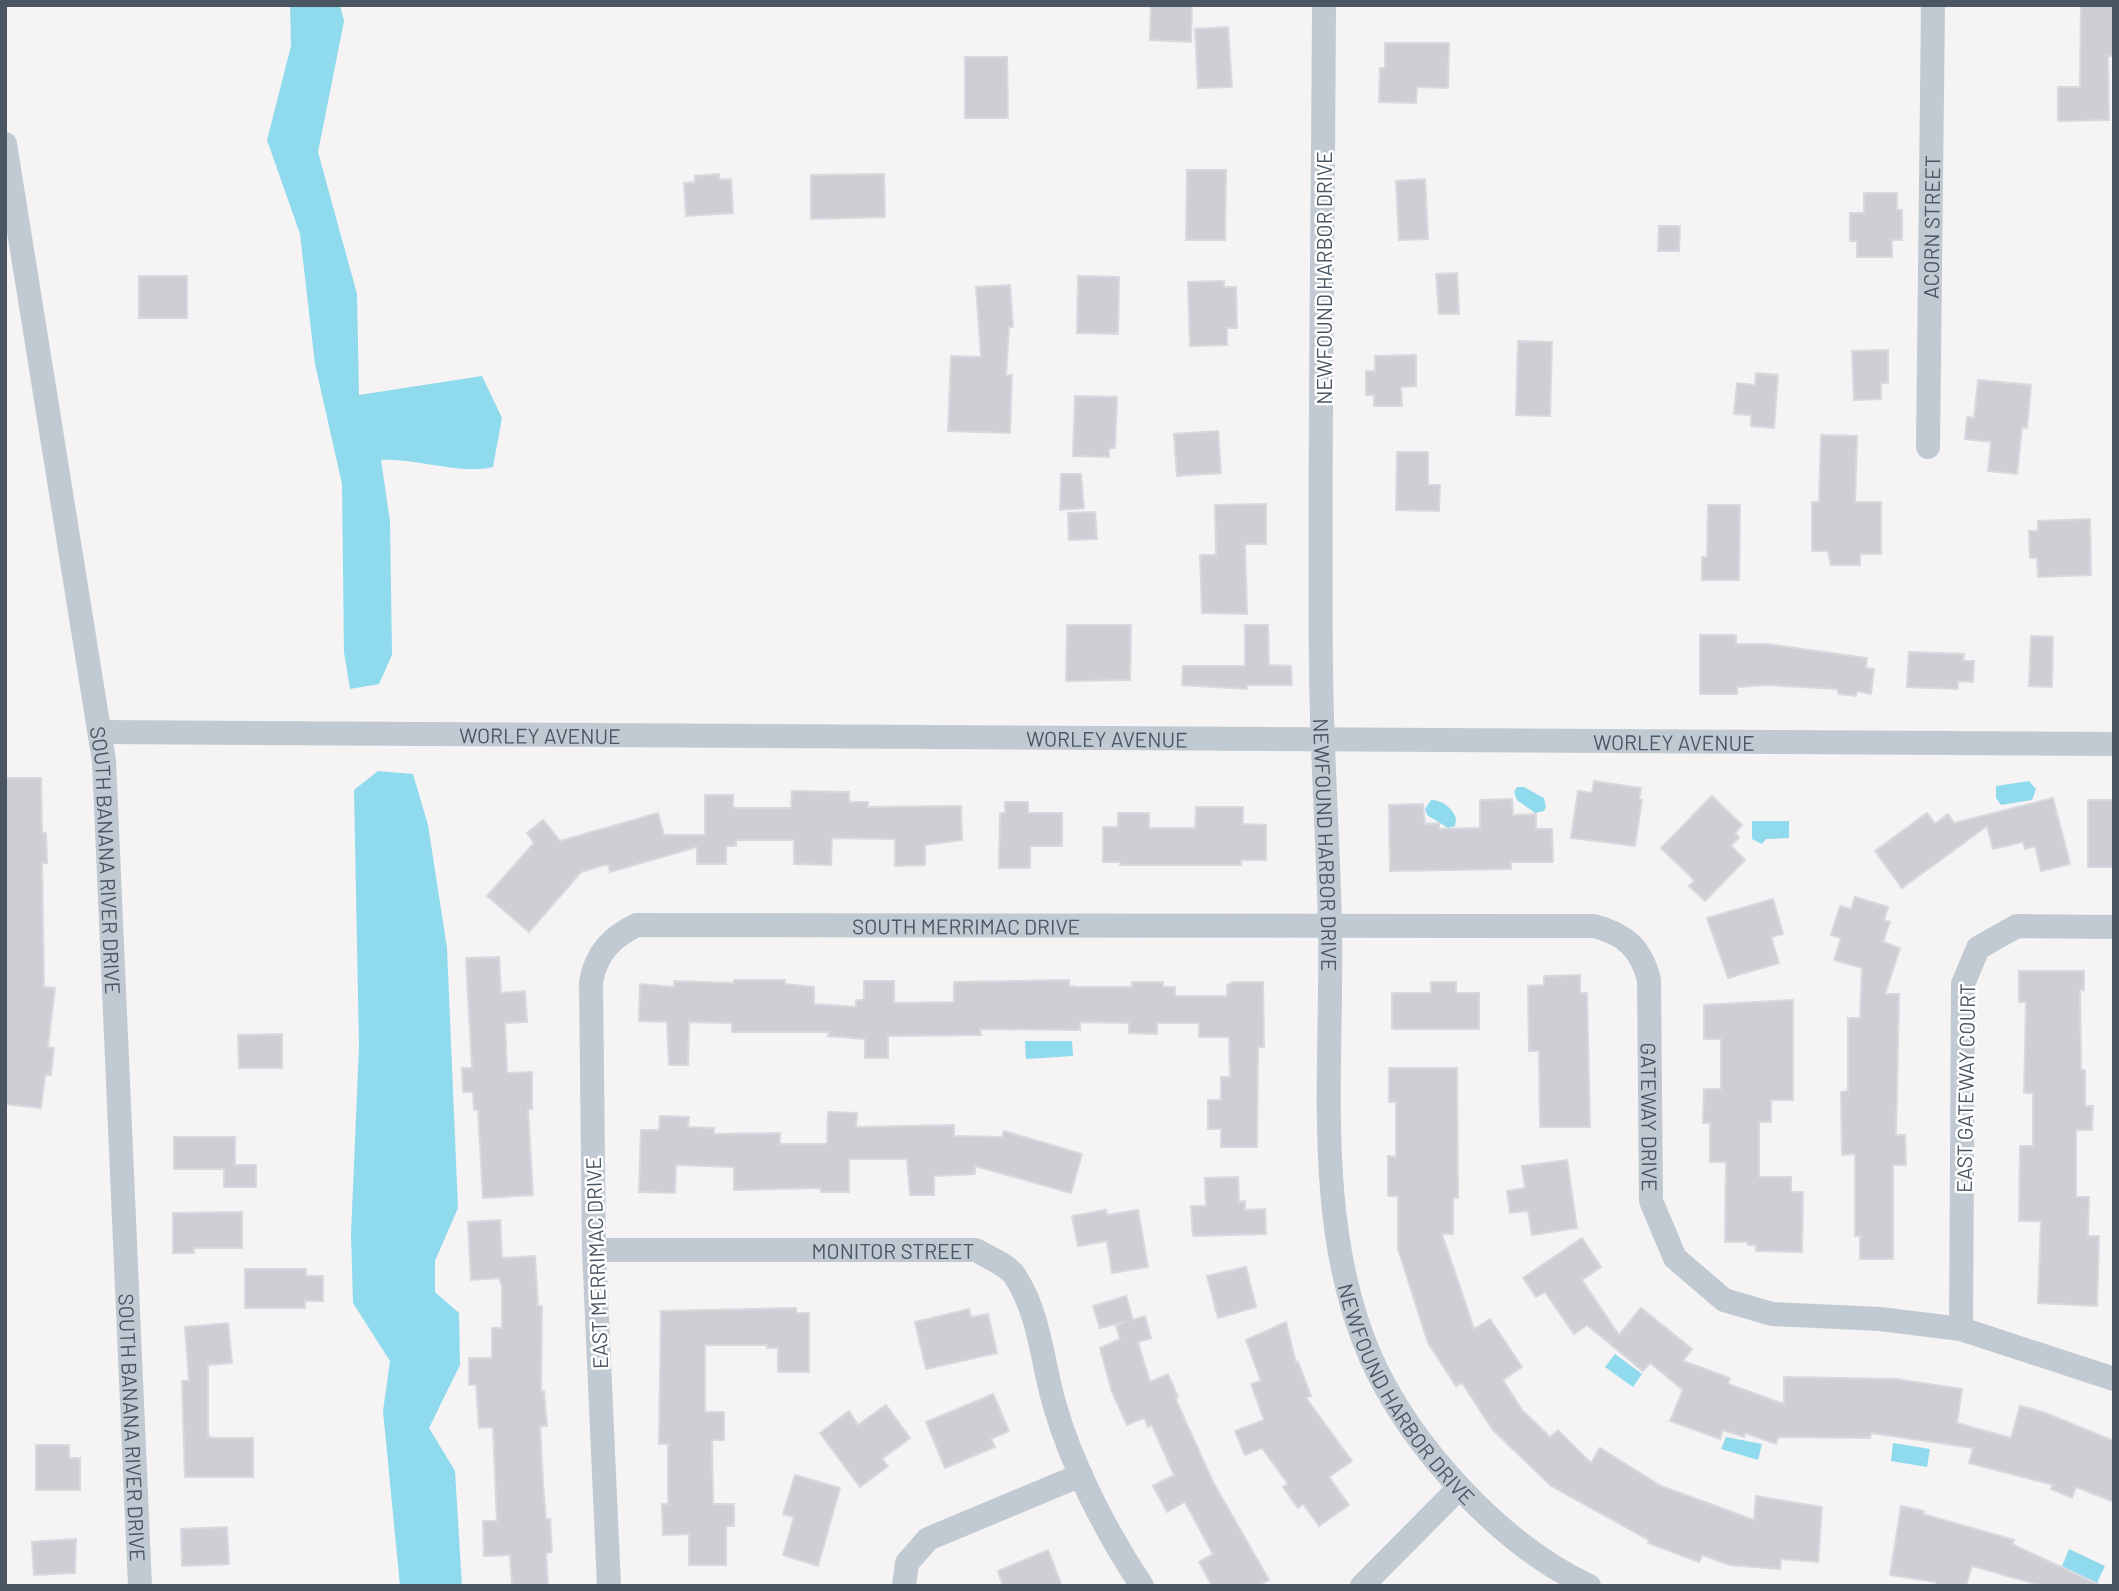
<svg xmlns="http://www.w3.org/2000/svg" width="2119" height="1591" viewBox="0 0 2119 1591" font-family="Barlow,sans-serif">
  <rect width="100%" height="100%" fill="#f5f3f3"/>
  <g fill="#90daee">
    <path d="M290,5h50l4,16 -26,131 39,142 2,101 123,-19 20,42 -9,49c-35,8 -76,-9 -112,-7l9,61 2,134 -13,29 -29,5 -6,-37 -2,-168 -27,-120 -15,-130 -33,-94 24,-94z"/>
    <polygon points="378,771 413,774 428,825 447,948 458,1208 435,1261 435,1292 459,1313 460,1365 429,1428 455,1471 462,1586 400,1586 383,1411 390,1361 353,1303 351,1234 359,1047 354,790"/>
    <polygon points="2029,781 2036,789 2032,800 2001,805 1996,798 1996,786"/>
    <polygon points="1517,787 1524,787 1544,798 1546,807 1544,811 1535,813 1517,800 1514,792"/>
    <path d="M1431,800c12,0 21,8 25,18l-1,8 -7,2 -21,-13 -2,-6z"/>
    <polygon points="1752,821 1789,821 1789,838 1766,839 1762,844 1752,839"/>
    <polygon points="1025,1041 1072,1041 1073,1056 1026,1059"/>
    <polygon points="1615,1354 1642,1374 1633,1387 1605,1367"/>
    <polygon points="1726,1437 1762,1444 1758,1460 1721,1449"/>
    <polygon points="1893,1443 1930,1449 1927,1467 1891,1461"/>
    <polygon points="2069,1549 2105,1566 2097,1583 2062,1566"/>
  </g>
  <g fill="#cdcfd5" stroke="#d7d9de" stroke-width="2">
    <polygon points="1151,5 1192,5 1191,42 1150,40"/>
    <polygon points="2081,5 2114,5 2114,56 2108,56 2109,120 2058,121 2058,87 2080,87"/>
    <polygon points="1228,27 1232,87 1198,88 1195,29"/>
    <polygon points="1385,43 1449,43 1448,88 1417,87 1416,103 1379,102 1380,68 1385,68"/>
    <polygon points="965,57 1007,57 1008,118 965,118"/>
    <polygon points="1187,170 1226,170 1225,240 1186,240"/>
    <polygon points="719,174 719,180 731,179 733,213 686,216 684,183 695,182 695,176"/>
    <polygon points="884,174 885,217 811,219 811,175"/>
    <polygon points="1425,179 1428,239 1399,240 1396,181"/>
    <polygon points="1864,193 1897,193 1897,210 1902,210 1902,240 1892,240 1892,257 1857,257 1857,241 1850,241 1850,213 1864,213"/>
    <polygon points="1659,226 1680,226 1679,251 1658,251"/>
    <polygon points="1457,273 1459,314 1439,314 1436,274"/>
    <rect x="139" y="276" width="48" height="42"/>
    <polygon points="1078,276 1119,277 1118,334 1077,333"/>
    <polygon points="1224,281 1224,287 1236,287 1237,328 1227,328 1227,345 1190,346 1188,282"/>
    <polygon points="1010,285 1013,327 1009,327 1006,375 1012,375 1010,433 948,431 951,356 981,357 976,287"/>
    <polygon points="1518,341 1552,342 1550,416 1516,415"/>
    <polygon points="1888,350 1888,383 1881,383 1881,399 1854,400 1852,351"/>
    <polygon points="1416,355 1416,386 1401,387 1402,406 1374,406 1374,395 1366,395 1366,371 1375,371 1375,356"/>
    <polygon points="1756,373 1778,375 1774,428 1751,426 1751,415 1734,414 1737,383 1755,385"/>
    <polygon points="1978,380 2031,385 2027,428 2022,427 2017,474 1988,471 1991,442 1965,439 1967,417 1974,418"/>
    <polygon points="1075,396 1117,397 1115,448 1109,448 1109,457 1073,456"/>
    <polygon points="1218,431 1221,473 1177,476 1174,434"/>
    <polygon points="1821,435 1857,436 1855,502 1881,502 1881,554 1860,554 1860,565 1831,565 1828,551 1812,551 1812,502 1819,502"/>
    <polygon points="1397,452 1428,452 1428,485 1440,485 1439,511 1396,510"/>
    <polygon points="1061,474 1081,474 1084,508 1060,510"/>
    <polygon points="1266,504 1266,544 1245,544 1247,614 1202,613 1200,555 1216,555 1215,505"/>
    <polygon points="1708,505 1740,505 1739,580 1702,580 1702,557 1707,557"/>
    <polygon points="1095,512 1097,539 1069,540 1068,513"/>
    <polygon points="2090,519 2091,575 2038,577 2037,558 2030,558 2029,531 2038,531 2038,521"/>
    <polygon points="1067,625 1131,625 1130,680 1066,681"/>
    <polygon points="1245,625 1268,625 1269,665 1291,666 1292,685 1247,685 1247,689 1182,685 1183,666 1245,666"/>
    <polygon points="1700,635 1736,635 1736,644 1767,644 1867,658 1866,668 1874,669 1871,694 1857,691 1856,696 1839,694 1837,689 1767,685 1737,687 1737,694 1700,694"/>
    <polygon points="2031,636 2053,637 2052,687 2029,686"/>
    <polygon points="1909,652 1964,654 1963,661 1974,661 1973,682 1958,681 1958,689 1907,687"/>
    <polygon points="5,778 41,778 42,833 46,833 47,863 42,863 44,987 55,988 48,1047 54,1048 51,1075 45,1075 41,1108 5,1104"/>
    <polygon points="1594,781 1641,788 1639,799 1642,800 1635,846 1571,838 1578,791 1592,793"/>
    <polygon points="792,791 849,792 849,802 868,802 868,807 961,806 962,840 925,845 925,865 895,866 895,839 832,838 831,865 794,864 794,840 736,840 736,846 726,846 726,864 697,864 697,847 610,872 608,864 581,872 529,932 487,896 534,843 527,833 543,820 560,841 658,813 664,835 705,835 705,795 733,795 733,808 791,808"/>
    <polygon points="1712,796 1742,825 1735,833 1739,837 1731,846 1745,860 1705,901 1689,886 1694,881 1690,876 1661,848"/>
    <polygon points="2053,798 2070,864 2041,871 2035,846 2025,849 2023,842 1993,849 1987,826 1902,888 1875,851 1927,813 1935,824 1948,814 1954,823"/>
    <polygon points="1512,799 1513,815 1536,814 1536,829 1552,829 1553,862 1511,862 1511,869 1390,871 1389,805 1423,804 1425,824 1439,823 1439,829 1480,828 1480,800"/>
    <rect x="2088" y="800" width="26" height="67"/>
    <polygon points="1005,802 1028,802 1028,813 1062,813 1062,846 1030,846 1030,868 999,868 1000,813 1005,813"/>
    <polygon points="1196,807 1243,807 1243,824 1266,825 1266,860 1241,860 1241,865 1120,865 1120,862 1103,862 1103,827 1118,827 1118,813 1149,813 1149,828 1195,828"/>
    <polygon points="1855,897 1888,907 1884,920 1890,922 1883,942 1900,948 1885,994 1899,994 1896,1135 1905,1135 1906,1165 1893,1165 1893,1259 1860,1259 1860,1236 1855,1236 1855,1154 1842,1155 1841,1092 1848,1091 1848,1018 1860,1018 1862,968 1834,960 1841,938 1831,935 1840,906 1851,909"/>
    <polygon points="1773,899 1783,934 1771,937 1779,963 1728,978 1707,918"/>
    <polygon points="499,957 501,993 525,991 527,1022 505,1023 507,1073 532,1072 532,1109 528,1109 533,1195 483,1198 478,1110 474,1110 473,1092 463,1092 462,1068 472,1068 466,958"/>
    <polygon points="2019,971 2084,971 2084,990 2080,990 2081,1070 2085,1070 2085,1106 2093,1106 2092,1130 2076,1130 2076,1197 2089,1197 2088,1236 2099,1236 2097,1306 2038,1303 2041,1221 2019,1221 2020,1146 2033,1146 2033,1093 2024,1093 2026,1002 2019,1002"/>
    <polygon points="1580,975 1580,993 1587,993 1590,1127 1540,1127 1539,1051 1529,1051 1528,986 1544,985 1544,976"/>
    <polygon points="734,980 785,980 785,984 814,987 814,1004 856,1007 856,1000 864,1000 864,981 894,981 894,1003 954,1002 954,982 1069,980 1069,986 1080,987 1132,987 1132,982 1163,982 1163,987 1175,987 1175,996 1227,996 1227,985 1233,982 1263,982 1264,1047 1258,1047 1257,1147 1221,1147 1221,1129 1208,1129 1208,1100 1221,1100 1221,1077 1230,1077 1229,1037 1199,1037 1199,1023 1157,1023 1157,1034 1129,1033 1129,1023 1080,1022 1080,1030 980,1029 981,1035 888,1036 888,1058 865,1058 865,1039 828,1036 829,1032 732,1032 732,1023 689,1022 688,1065 669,1065 667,1022 639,1021 640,984 674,987 674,981 734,983"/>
    <polygon points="1431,982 1456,982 1456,993 1479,993 1479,1029 1392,1029 1392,993 1431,993"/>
    <polygon points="1793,1000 1793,1100 1771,1100 1771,1122 1759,1122 1759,1177 1791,1177 1791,1192 1803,1192 1802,1252 1756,1251 1756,1245 1748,1245 1748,1242 1725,1242 1726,1162 1710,1162 1710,1123 1703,1123 1704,1089 1721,1089 1721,1039 1704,1039 1704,1005"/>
    <polygon points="282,1034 282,1068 239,1068 238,1035"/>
    <polygon points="1389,1068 1457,1068 1458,1198 1453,1198 1453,1234 1442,1234 1474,1329 1490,1319 1522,1367 1503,1380 1522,1410 1550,1437 1558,1430 1591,1463 1600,1448 1661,1486 1754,1520 1756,1496 1822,1507 1818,1562 1781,1559 1780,1569 1730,1565 1702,1555 1699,1562 1648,1543 1649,1540 1551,1486 1493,1430 1462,1383 1456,1386 1428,1343 1398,1249 1398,1196 1388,1196 1388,1156 1396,1157 1396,1102 1389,1102"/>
    <polygon points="828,1112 857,1113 856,1127 954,1125 954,1136 1002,1137 1004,1131 1082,1154 1071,1193 975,1166 975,1174 934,1176 934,1195 910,1195 907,1159 849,1159 849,1192 821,1192 821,1188 734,1190 734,1167 676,1165 675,1193 639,1192 641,1130 659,1130 660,1116 689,1117 688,1127 714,1128 714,1134 780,1133 780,1144 827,1144"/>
    <polygon points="174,1137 235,1137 235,1165 256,1165 256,1187 224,1187 224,1169 174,1169"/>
    <polygon points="1567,1160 1577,1228 1532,1235 1528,1211 1510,1213 1507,1191 1525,1188 1522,1166"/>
    <polygon points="1238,1177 1239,1202 1245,1201 1245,1210 1265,1209 1266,1234 1193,1236 1191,1206 1206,1206 1205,1178"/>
    <polygon points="1106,1210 1107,1215 1138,1210 1148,1267 1112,1273 1107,1241 1078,1246 1072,1216"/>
    <polygon points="242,1212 242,1248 194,1248 194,1253 173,1253 173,1213"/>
    <polygon points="500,1220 502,1258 535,1256 538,1306 542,1306 541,1391 544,1391 547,1426 540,1426 543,1483 546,1519 550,1519 552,1552 546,1553 548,1586 512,1586 510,1555 484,1556 483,1521 497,1521 493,1427 479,1428 476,1385 469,1385 469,1358 492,1358 492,1328 502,1328 502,1286 499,1278 471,1280 468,1222"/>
    <polygon points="1582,1238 1601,1267 1582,1280 1619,1335 1641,1308 1692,1349 1683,1361 1730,1378 1728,1384 1784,1404 1784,1377 1896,1379 1962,1389 1957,1423 2011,1438 2020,1406 2043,1412 2114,1441 2114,1502 2076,1487 2072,1498 2051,1489 2053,1485 1969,1463 1973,1448 1871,1433 1870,1438 1778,1437 1776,1444 1745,1433 1744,1437 1723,1430 1720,1439 1670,1421 1683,1390 1650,1363 1643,1371 1587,1325 1574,1334 1545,1292 1536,1297 1523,1278"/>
    <polygon points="1246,1267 1256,1307 1218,1318 1207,1276"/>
    <polygon points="245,1269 306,1269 306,1276 323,1276 323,1301 305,1301 305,1308 245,1308"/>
    <polygon points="1126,1296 1133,1320 1145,1316 1151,1338 1138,1342 1150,1382 1168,1374 1178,1397 1175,1398 1213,1482 1269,1580 1258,1586 1212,1586 1199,1562 1213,1554 1185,1502 1167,1512 1153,1486 1174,1475 1152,1425 1148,1427 1144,1418 1127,1425 1112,1392 1100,1348 1120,1339 1116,1325 1124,1322 1100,1328 1093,1306"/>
    <polygon points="796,1308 796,1313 809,1313 809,1372 778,1372 778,1348 767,1348 767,1345 705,1345 705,1412 724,1412 724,1440 712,1440 713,1504 734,1504 734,1526 726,1526 726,1565 689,1565 689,1534 663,1535 662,1504 668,1504 668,1444 659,1444 661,1311"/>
    <polygon points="969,1309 971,1317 988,1314 997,1353 926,1369 915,1322"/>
    <polygon points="1286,1322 1296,1363 1298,1362 1311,1396 1306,1398 1352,1461 1329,1477 1349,1505 1319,1526 1303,1504 1298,1508 1283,1487 1288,1484 1262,1448 1245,1455 1235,1431 1264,1420 1251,1384 1261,1381 1246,1340"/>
    <polygon points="228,1323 232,1363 208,1365 208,1435 211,1438 253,1438 253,1477 185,1477 182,1381 189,1381 185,1327"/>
    <polygon points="993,1394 1009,1431 991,1439 995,1447 945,1468 926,1422"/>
    <polygon points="886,1405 910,1438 882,1459 888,1466 860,1487 820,1433 849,1411 858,1425"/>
    <polygon points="36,1445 69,1445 69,1458 80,1458 80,1490 36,1490"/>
    <polygon points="795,1475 840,1488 818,1566 783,1555 794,1517 783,1514"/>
    <polygon points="1901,1506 1924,1511 1923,1514 2014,1540 2012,1544 2102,1586 2043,1586 1972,1566 1966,1586 1935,1586 1936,1582 1890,1575"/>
    <polygon points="227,1527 229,1564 182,1566 181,1529"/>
    <polygon points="76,1539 75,1573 34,1575 32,1542"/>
    <polygon points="1048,1550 1062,1586 1003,1586 998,1571"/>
  </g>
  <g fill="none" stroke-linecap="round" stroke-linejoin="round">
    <g stroke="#c1cad2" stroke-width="24">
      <path id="s1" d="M1324,5c-1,222 -5,445 -3,667 1,84 7,168 9,253 3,142 -18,299 41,433 40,89 130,187 218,228"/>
      <path id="s2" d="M5,144l99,617 36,825"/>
      <path id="s3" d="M1928,447l5,-442"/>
      <path id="s4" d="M101,732l2013,12"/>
      <path id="s5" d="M594,1250h382c11,7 32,15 39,26 25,39 27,85 39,127 18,63 52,129 88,183"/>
      <polyline points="1961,1329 1963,984 1978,948 2017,926 2114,927"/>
      <path id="s6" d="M609,1586l-15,-336 -3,-268c5,-28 20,-45 46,-57l957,1c31,8 47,22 55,54l2,221 24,57 49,42 48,14 108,5 81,10 153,50"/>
      <polyline points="904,1586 907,1563 928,1539 1081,1475"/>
      <polyline points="1362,1586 1459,1488"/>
    </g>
  </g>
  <g text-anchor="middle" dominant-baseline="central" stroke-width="5" stroke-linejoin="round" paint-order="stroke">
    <g font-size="21" fill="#4a5661" stroke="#fff">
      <text stroke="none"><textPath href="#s3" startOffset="220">ACORN STREET</textPath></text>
      <text transform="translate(1323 278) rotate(-90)">NEWFOUND HARBOR DRIVE</text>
      <text stroke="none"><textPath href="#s4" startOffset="439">WORLEY AVENUE</textPath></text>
      <text stroke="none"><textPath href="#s4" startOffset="1006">WORLEY AVENUE</textPath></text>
      <text stroke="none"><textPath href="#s4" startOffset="1573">WORLEY AVENUE</textPath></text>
      <text stroke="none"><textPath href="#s1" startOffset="840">NEWFOUND HARBOR DRIVE</textPath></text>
      <text stroke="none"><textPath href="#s2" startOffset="724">SOUTH BANANA RIVER DRIVE</textPath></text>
      <text stroke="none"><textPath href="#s6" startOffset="1010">SOUTH MERRIMAC DRIVE</textPath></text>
      <text transform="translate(1965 1088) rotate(-89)">EAST GATEWAY COURT</text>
      <text stroke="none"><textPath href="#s6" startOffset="1857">GATEWAY DRIVE</textPath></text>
      <text stroke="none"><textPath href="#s5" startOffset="299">MONITOR STREET</textPath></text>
      <text transform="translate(596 1263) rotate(-92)">EAST MERRIMAC DRIVE</text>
      <text stroke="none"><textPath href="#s1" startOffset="1407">NEWFOUND HARBOR DRIVE</textPath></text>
      <text stroke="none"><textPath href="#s2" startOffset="1292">SOUTH BANANA RIVER DRIVE</textPath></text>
    </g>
  </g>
  <rect width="2119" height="1591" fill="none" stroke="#4a5661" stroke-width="14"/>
</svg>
